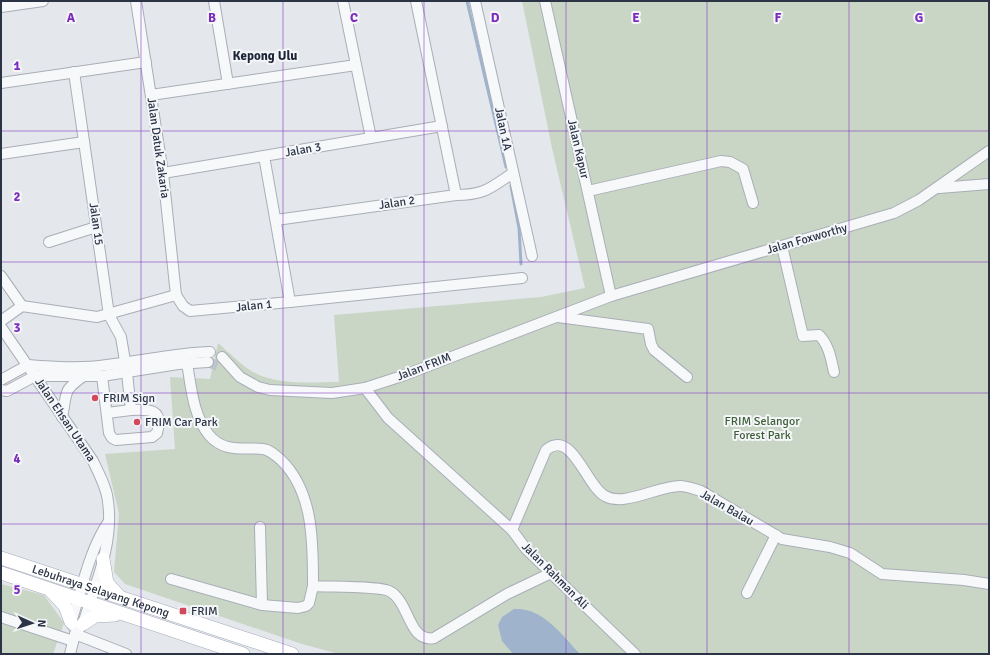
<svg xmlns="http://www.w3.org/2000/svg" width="990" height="655" viewBox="0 0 990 655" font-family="Signika,sans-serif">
  <rect width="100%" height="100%" fill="#e4e7ec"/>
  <g fill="#c9d6c5">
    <path d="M522,1h467v653h-650l-37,-10 -177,-60 -11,-12 5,-58 -14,-60 70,-5 -5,-72 40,2 8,-36c13,11 28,28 44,33 24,9 52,6 77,6l-5,-67 207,-18 44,-9 -33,-140z"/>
    <polygon points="1,584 44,595 64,623 53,654 1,654"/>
  </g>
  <path fill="#9fb4cc" d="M514,609c29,-2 48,26 66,45h-67l-11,-13 -4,-16 4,-8z"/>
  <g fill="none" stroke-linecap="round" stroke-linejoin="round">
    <g stroke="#9fb4cc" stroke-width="3">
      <polyline points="467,1 506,167"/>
      <polyline points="511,186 519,228 521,264"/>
    </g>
    <polyline stroke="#bfc3cb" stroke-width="10" stroke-dasharray="10 5" stroke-linecap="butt" points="208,362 220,367"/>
    <defs>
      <g id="minor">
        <polyline points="136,1 163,173 176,295 183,306 190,311 290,302 522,278"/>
        <polyline points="214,1 228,84"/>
        <polyline points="343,1 371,138"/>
        <polyline points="416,1 456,195"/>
        <polyline points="475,1 532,256"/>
        <polyline points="545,1 611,296"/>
        <polyline points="1,7 43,1"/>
        <path d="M74,72l35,243 12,22 6,36 4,37c19,-1 33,-1 26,23l-5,4 -36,3 -4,-2 -3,-5 -7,-57"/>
        <polyline points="1,83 146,62"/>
        <polyline points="151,95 356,65"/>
        <polyline points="1,154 84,142"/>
        <polyline points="264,156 290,302"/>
        <polyline points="163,173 442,126"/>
        <polyline points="939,188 989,184"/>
        <polyline points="588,191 721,161 730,162 743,169 753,203"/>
        <path d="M276,220l180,-25c29,0 34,-7 57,-22"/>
        <polyline points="49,242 96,227"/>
        <path d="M782,246l21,90 16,-1c10,10 12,24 15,37"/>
        <polyline points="1,276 22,306"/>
        <polyline points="558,317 648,329 651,344 654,350 687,377"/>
        <polyline points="1,321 22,306 97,317 176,295"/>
        <path d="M1,327l92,134c6,13 14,27 15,41 6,41 -13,83 -25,122l-8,10 -5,20"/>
        <polyline points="222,357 240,377 258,387 270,390 332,393 365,388 402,376 611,296 894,213 919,200 989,151"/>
        <path d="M187,363c4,23 6,53 22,72 15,18 34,12 54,14 7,1 12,6 18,11 33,32 32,84 32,126 15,1 66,0 76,5 21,10 19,52 45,47l73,-44 44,-21"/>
        <path d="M28,365c26,2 53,4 79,0 35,-4 68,-12 103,-13"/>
        <polyline points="1,380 28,365"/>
        <polyline points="365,388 388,418 512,530 526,549 635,654"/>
        <polyline points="1,390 7,391 35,376 102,376 178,364 208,362"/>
        <polyline points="107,413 131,410"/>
        <path d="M62,417c6,-26 -1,-25 23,-42"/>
        <polyline points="260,527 262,605"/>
        <path d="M512,530l34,-80c26,-22 40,36 59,46 19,11 53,-10 75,-10 7,0 14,3 21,5l81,48 48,8 20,6 32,21 82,6 25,4"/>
        <polyline points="171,579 262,605 298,608 306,606 309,603 313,586"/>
        <polyline points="747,593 776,535"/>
        <polyline points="1,617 73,641"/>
        <path d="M73,626l-2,-4c11,-33 18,-72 38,-101"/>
        <polyline points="75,634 126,654"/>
      </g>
      <g id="major">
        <path id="s1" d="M1,558l291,96"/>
        <polyline points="103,559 107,583 119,596"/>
        <polyline points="1,573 243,654"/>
        <polyline points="51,591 65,606 71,622"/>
        <polyline points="83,624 95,616 115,615"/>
      </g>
    </defs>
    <use href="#minor" stroke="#a9aeb7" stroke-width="12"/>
    <use href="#major" stroke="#a3abb8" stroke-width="14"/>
    <use href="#minor" stroke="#f7f8fa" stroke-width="10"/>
    <use href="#major" stroke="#fff" stroke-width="13"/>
  </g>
  <path fill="none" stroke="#7b2cbf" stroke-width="1" stroke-opacity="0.55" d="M141,1v653M283,1v653M424,1v653M566,1v653M707,1v653M849,1v653M1,131h988M1,262h988M1,393h988M1,524h988"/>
  <g fill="#d1495b" stroke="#f4f6f9" stroke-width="1.5">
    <circle cx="95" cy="398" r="4"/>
    <circle cx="137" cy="422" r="4"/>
    <rect x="179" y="607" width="8" height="8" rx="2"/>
  </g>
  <g text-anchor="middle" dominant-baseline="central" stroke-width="4" stroke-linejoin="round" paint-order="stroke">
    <g font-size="12" fill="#2b3445" stroke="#f4f6f9">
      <text transform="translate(503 129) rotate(78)">Jalan 1A</text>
      <text transform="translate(158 148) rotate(82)">Jalan Datuk Zakaria</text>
      <text transform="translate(578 149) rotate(77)">Jalan Kapur</text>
      <text transform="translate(303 150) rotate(-10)">Jalan 3</text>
      <text transform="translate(397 203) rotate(-8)">Jalan 2</text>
      <text transform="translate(96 224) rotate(82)">Jalan 15</text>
      <text transform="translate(807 239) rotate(-16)">Jalan Foxworthy</text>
      <text transform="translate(254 306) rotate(-6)">Jalan 1</text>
      <text transform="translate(424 367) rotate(-21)">Jalan FRIM</text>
      <text transform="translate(65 420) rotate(56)">Jalan Ehsan Utama</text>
      <text transform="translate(727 508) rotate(30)">Jalan Balau</text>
      <text transform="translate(555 576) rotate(45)">Jalan Rahman Ali</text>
      <text stroke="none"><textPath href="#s1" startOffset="105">Lebuhraya Selayang Kepong</textPath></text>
    </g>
    <g font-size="12" fill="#2b3445" stroke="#f4f6f9" text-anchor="start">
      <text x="103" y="398">FRIM Sign</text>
      <text x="145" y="422">FRIM Car Park</text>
      <text x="191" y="611">FRIM</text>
    </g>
    <g font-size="12" fill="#3f6138" stroke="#f4f6f9">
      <text x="762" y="421">FRIM Selangor<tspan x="762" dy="14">Forest Park</tspan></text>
    </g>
    <g font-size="13" font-weight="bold" fill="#1d2536" stroke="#f4f6f9">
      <text x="265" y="56">Kepong Ulu</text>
    </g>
  </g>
  <g font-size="13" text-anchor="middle" font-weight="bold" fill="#7b2cbf" stroke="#f4f6f9" stroke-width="4" stroke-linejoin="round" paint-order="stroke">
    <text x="71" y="22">A</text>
    <text x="212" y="22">B</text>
    <text x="354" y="22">C</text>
    <text x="495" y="22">D</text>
    <text x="636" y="22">E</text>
    <text x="778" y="22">F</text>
    <text x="919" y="22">G</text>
    <text x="17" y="70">1</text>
    <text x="17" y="201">2</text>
    <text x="17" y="332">3</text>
    <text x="17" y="463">4</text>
    <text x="17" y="594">5</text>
  </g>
  <rect width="990" height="655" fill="none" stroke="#2b3445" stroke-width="4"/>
  <g transform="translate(32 623) rotate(93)" stroke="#f4f6f9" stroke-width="3" paint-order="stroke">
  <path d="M0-3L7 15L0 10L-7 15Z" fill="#2b3445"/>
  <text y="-6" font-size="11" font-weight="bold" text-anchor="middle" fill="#2b3445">N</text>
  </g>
</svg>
